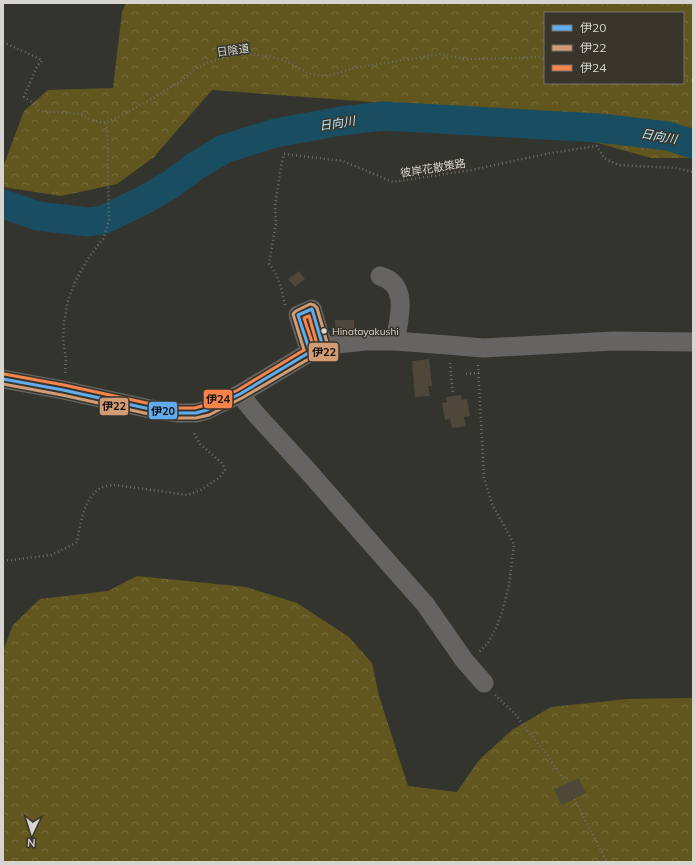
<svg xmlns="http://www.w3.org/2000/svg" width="696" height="865" viewBox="0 0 696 865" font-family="Mulish,'Noto Sans JP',sans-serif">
  <defs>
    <pattern id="forest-crowns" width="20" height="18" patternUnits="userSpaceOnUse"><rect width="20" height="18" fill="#60561e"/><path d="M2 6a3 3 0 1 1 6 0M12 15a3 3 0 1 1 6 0" fill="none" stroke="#766d3e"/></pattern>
  </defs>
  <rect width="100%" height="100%" fill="#34342f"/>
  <g fill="url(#forest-crowns)" fill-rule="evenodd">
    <path d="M126,3h567v155h-42l-156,-44 -136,-13 -147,-11 -58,67 -37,27 -56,12 -58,-9v-20l21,-56 24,-21 65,-2 9,-76zM545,13h138v70h-138z"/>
    <polygon points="137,576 246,587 297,603 349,637 372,663 379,696 408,786 457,792 479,760 512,730 551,707 628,699 693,698 693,862 3,862 3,651 13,625 40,599 108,591"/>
  </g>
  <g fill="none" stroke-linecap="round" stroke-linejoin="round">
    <polyline stroke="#194e62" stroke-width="29" points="3,204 38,216 88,222 103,220 144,200 170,185 194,167 224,149 275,133 341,121 383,116 599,128 668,136 693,144"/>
  </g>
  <g fill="#4f4739">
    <polygon points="299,271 305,279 295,287 288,279"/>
    <polygon points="335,320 354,320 354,334 336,334"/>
    <polygon points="429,359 432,386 428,386 430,396 415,397 412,361"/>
    <polygon points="461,395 462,400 467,399 470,416 464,417 466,426 452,428 450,419 445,420 442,403 447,402 446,397"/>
    <polygon points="578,778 586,793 562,805 554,790"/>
  </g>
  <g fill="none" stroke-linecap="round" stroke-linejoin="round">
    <g stroke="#6e6d6b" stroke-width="2.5" stroke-dasharray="1 3" stroke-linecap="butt">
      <polyline points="3,42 42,60 41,62 37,66 24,97 33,103 39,111 80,114 92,120 106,123 120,116 143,104 181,81 197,68 209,62 234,55 247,54 269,56 288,62 308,73 320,76 332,75 355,68 441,54 465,59 484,59 542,57 545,58"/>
      <polyline points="683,81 693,80"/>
      <path d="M285,305c-3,-15 -6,-29 -16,-41l7,-41 -1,-17 6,-39 3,-13 59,7 50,21 78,-12 80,-17 46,-7 7,12 14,7 58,3 17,4"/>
      <polyline points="450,363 453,394"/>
      <polyline points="478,365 484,478 492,504 514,544 509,585 503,609 497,626 488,643 479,652"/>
      <polyline points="65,373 66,360 63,339 64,323 68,300 76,280 89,257 103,239 109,221 108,182 108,143 106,123"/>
      <polyline points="466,374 479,373"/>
      <path d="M3,561l48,-6 17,-8 9,-5c3,-17 7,-47 26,-55 3,-1 8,-2 12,-2l73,10 13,-5 19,-13 5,-7 -2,-6 -23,-20 -7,-13"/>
      <polyline points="495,695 516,715 528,732 547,754 566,784"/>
      <polyline points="574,799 607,862"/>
    </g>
    <g stroke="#656462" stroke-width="19">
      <path d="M380,276c30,8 19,44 15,65"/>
      <polyline points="310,352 298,315 312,309 323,347"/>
      <polyline points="3,379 63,390 150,409 179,413 196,413 207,410 240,394 310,352 323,347 338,344 365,341 395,341 448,345 483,348 613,341 693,342"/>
      <polyline points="240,394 255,413 308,471 378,551 425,604 464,660 484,683"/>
    </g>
    <defs>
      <g id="bus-1">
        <polygon points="312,309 323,347 310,352 298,315"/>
        <polyline points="3,379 63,390 150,409 179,413 196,413 207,410 240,394 310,352"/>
      </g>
      <polyline id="bus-2" points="3,384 62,395 149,414 178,418 196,418 209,415 242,398 312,357 326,351 328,346 317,308 314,305 310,304 296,311 293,314 304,350"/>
      <g id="bus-3">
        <polygon points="309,316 317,344 313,345 304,318"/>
        <polyline points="4,374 64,385 151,404 179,408 195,408 205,405 238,390 304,350"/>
      </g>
    </defs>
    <use href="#bus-1" stroke="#37352c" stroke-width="6"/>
    <use href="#bus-2" stroke="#37352c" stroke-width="6"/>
    <use href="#bus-3" stroke="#37352c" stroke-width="6"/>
    <use href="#bus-1" stroke="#60acee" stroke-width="3"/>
    <use href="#bus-2" stroke="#d39c74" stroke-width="3"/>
    <use href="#bus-3" stroke="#f8844c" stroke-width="3"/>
  </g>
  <circle fill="#d6d5cf" stroke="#37352c" stroke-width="1.5" cx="324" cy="331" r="3.5"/>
  <g text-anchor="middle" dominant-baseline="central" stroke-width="3" stroke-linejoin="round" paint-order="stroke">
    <g font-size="10" fill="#d6d5cf" stroke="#37352c" text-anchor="start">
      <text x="332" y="331">Hinatayakushi</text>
    </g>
    <g font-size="11" fill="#d6d5cf" stroke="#37352c">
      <text transform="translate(233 50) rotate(-8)">日陰道</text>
      <text transform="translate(433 168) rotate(-9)">彼岸花散策路</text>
    </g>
    <g font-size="12" font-style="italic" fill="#b8e9fe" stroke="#37352c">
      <text transform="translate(337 123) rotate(-9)">日向川</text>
      <text transform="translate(659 136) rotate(10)">日向川</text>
    </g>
  </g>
  <g stroke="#37352c" stroke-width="1.5">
    <rect x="308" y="342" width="31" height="20" rx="4" fill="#d39c74"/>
    <rect x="203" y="389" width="30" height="20" rx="4" fill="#f8844c"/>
    <rect x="99" y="397" width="30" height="19" rx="4" fill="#d39c74"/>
    <rect x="148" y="401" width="30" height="19" rx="4" fill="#60acee"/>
  </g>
  <g font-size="11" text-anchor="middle" font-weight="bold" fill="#111">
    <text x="324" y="356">伊22</text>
    <text x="218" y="403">伊24</text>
    <text x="114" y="410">伊22</text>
    <text x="163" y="415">伊20</text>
  </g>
  <rect width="696" height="865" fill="none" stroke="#d6d5cf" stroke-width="8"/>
  <rect x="544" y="12" width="140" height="72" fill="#37352c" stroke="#77756d"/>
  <rect x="552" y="25" width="20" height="6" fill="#60acee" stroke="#77756d"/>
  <text x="580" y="32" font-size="12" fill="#d6d5cf">伊20</text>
  <rect x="552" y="45" width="20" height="6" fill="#d39c74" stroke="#77756d"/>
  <text x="580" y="52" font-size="12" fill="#d6d5cf">伊22</text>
  <rect x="552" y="65" width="20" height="6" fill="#f8844c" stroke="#77756d"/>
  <text x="580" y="72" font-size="12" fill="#d6d5cf">伊24</text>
  <g transform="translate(32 833) rotate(184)" stroke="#37352c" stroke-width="3" paint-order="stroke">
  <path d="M0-3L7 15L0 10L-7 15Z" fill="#d6d5cf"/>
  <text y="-6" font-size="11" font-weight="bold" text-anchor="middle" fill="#d6d5cf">N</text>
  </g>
</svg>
